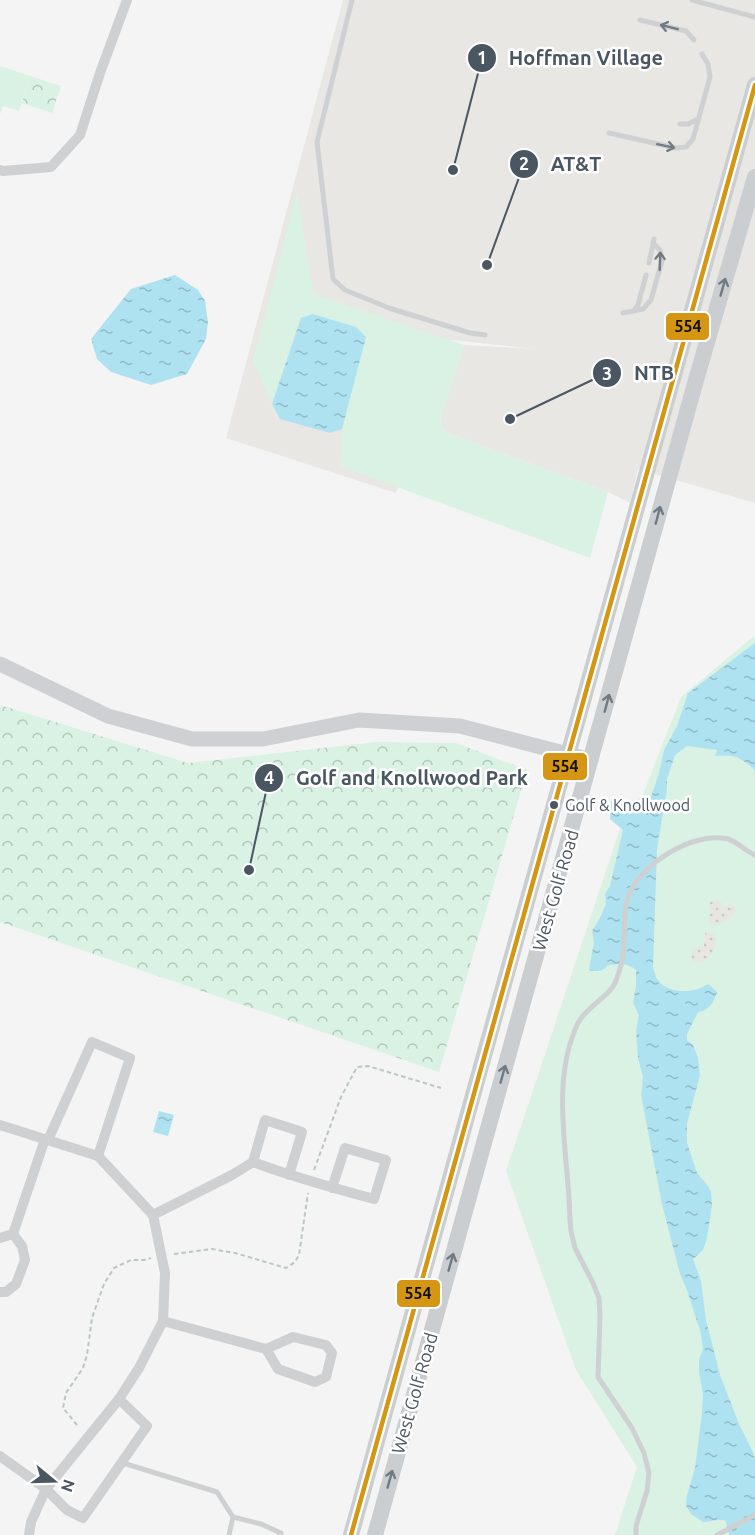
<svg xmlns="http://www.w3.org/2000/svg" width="755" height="1535" viewBox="0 0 755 1535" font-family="Ubuntu,sans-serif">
  <defs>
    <pattern id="sand-dots" width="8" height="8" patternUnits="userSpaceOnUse" patternTransform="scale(1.5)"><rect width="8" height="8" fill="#e7e6e1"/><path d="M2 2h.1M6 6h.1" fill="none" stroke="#c8c7c4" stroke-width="1.8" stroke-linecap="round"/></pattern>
    <pattern id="park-crowns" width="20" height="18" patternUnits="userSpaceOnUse" patternTransform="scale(1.5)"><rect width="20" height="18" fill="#d9f2e3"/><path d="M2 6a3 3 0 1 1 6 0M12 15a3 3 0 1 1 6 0" fill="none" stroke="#b2c7bb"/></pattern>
    <pattern id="water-ripples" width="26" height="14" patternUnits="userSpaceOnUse" patternTransform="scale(1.5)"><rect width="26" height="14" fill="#aee2f0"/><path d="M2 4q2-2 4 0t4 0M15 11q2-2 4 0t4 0" fill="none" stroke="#90bac6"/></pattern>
  </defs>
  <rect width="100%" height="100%" fill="#f4f4f4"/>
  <polygon fill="#e8e7e3" points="343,0 755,0 755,503 638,469 630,503 608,492 445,432 440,419 464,345 535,349 452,340 396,493 226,438"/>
  <g fill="#d9f2e3">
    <polygon points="0,66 30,76 19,111 3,106 0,114"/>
    <polygon points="297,192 313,294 464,345 440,419 445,432 608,492 590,558 340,466 342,429 365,337 301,318 272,404 253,361"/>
    <polygon points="755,635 755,1535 615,1535 637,1467 576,1370 506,1171 629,802 642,797 681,697"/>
  </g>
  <g fill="url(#sand-dots)">
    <polygon points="712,900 718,900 721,902 722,909 730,904 734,905 736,911 728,920 714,925 709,923 710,903"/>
    <path d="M708,932l7,3c3,10 -4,22 -12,27h-7l-5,-3c0,-10 4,-13 13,-13l1,-13z"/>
  </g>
  <g fill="url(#park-crowns)">
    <polygon points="30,76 61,86 52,113 22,103"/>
    <polygon points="0,705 188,763 376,742 456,743 527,770 439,1072 0,922"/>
  </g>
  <g fill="url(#water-ripples)">
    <polygon points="175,275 198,290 205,301 208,322 206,339 187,374 151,385 111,372 97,359 91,339 131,289"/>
    <polygon points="313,314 356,327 366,337 342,429 330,433 280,419 272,404 301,318"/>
    <path d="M755,643v127c-15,-13 -20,-16 -40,-14l2,-6 -30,-4 -12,9 -8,24v10l-10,60 -4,118c1,3 2,7 3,10 9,18 38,17 52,7l9,8c-3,10 -8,19 -19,20l-11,22v6l6,5 5,13 2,17 -13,49v19l10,30 11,13 3,6 1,13 -5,33 -4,12 -10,9 8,22 5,39 14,55 19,49 13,26 3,9v76h-26l-3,-14c-7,-3 -15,1 -23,1l-12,-8 -5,-8 1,-11 8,-27 7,-55 1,-19 -4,-21v-13l4,-11 -2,-15 -14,-44 -7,-16 -18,-70 -21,-109 2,-18 -5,-19 -2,-27 3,-16 -6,-12 3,-17v-16c-7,-7 -18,-6 -28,-5 -6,7 -10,7 -19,5l5,-28 -2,-11 8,-13 6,-14 -1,-10 5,-8 13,-56 -13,-11 1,-18 38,2 10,-30 5,-23 13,-24 11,-33z"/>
    <polygon points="159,1111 174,1115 168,1136 153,1132"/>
  </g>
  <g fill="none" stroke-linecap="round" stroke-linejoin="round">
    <g stroke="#bcc7c4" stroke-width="2" stroke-dasharray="4.5 3" stroke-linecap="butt">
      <polyline points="314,1170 341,1097 357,1067 368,1066 441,1088"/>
      <polyline points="174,1254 212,1249 235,1253 286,1268 295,1262 299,1255 308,1193"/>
      <polyline points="77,1425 63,1408 66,1393 83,1368 87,1355 92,1318 104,1284 114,1268 131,1260 144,1260 151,1258"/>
    </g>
    <g stroke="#ced0d2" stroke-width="5">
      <polyline points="352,0 317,142 333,279 345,290 389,308 470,333 485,335"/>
      <polyline points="692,0 755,17"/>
      <polyline points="640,20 686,31 694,40"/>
      <polyline points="680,124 688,124 698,119"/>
      <polyline points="609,133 676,148 686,147 693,139 710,77 708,64 702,54"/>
      <polyline points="649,263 654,239"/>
      <polyline points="633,311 643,309 651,300 662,261 660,250 653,243"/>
      <polyline points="623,313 633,311 638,305 646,275"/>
      <polyline points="123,1463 217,1492 233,1517 261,1524 281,1533 280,1535"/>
      <polyline points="229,1535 233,1517"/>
      <path d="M636,1535v-9l11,-35 2,-18 -5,-20 -12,-25 -34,-51 2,-60 -1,-19 -6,-15 -18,-35 -4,-17c-2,-15 -1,-30 -3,-46 -4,-52 -14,-112 10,-162 9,-17 31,-26 37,-40 5,-12 9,-28 9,-40 1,-15 -1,-32 4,-46 12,-33 65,-66 100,-58 10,3 17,12 27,16"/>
      <polyline points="717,1535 755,1515"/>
    </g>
    <g stroke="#ced0d2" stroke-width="10">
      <polyline points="0,170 3,171 51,167 80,135 100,73 127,0"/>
      <polyline points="0,1125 98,1156 153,1215 165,1273 163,1321 139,1368 119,1399 46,1489 31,1522 29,1535"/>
      <polyline points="48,1140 92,1042 130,1058 98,1156"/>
      <path d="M253,1162c40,15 80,26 121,37l12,-39 -41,-12 -13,40"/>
      <polyline points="153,1215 232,1175 253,1162 265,1120 302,1132 289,1175"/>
      <polyline points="13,1234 45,1139"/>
      <polyline points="0,1238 13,1234"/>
      <polyline points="0,1292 6,1292 16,1284 25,1260 22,1246 13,1234"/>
      <polyline points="163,1321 266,1349 278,1369 315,1382 326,1377 332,1353 326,1345 293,1337 266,1349"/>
      <polyline points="0,1456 46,1489 67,1510 83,1518 147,1426 119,1399"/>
    </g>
    <polyline stroke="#ced0d4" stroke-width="15" points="0,664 108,716 192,739 263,739 359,720 460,726 591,760"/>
    <g stroke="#caced1" stroke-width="16">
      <polyline points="351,1535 475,1088 755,85"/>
      <polyline points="375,1535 696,380 755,177"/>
    </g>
    <defs>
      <polyline id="bus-1" points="351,1535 755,85"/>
    </defs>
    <use href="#bus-1" stroke="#fff" stroke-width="9"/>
    <use href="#bus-1" stroke="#d49613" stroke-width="4.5"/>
  </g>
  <defs><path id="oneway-shaft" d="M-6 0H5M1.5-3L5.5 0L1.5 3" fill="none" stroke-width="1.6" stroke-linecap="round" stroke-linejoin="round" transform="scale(1.5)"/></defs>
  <g stroke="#727b83">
    <use href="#oneway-shaft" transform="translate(669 27) rotate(-166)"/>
    <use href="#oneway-shaft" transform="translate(666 146) rotate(12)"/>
    <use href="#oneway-shaft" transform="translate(660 261) rotate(-88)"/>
  </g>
  <g stroke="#707a83">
    <use href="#oneway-shaft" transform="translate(723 287) rotate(-74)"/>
    <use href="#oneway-shaft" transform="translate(658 515) rotate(-75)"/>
    <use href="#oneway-shaft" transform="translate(607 703) rotate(-75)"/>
    <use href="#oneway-shaft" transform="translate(503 1074) rotate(-74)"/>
    <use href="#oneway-shaft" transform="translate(451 1262) rotate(-74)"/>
    <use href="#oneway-shaft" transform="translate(390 1479) rotate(-74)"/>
  </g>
  <circle fill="#4a5661" stroke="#fff" stroke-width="2" cx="554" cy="805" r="5"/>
  <g text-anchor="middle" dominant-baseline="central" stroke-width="5" stroke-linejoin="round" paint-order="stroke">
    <g font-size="16" fill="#4a5661" stroke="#fff" text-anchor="start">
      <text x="565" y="805">Golf &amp; Knollwood</text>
    </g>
    <g font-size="18" fill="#4a5661" stroke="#fff">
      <text transform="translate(555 890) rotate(-74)">West Golf Road</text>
      <text transform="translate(414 1393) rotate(-74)">West Golf Road</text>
    </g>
  </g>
  <path fill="none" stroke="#4a5661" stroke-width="2" d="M453 170L482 58M487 265L524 164M510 419L607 373M249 870L269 778"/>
  <g fill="#4a5661" stroke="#fff" stroke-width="2">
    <circle cx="453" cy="170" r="6"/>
    <circle cx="487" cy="265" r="6"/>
    <circle cx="510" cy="419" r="6"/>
    <circle cx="249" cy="870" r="6"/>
    <circle cx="482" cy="58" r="15"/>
    <circle cx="524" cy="164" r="15"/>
    <circle cx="607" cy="373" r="15"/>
    <circle cx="269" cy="778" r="15"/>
  </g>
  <g font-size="18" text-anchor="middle" font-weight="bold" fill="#fff">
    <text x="482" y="64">1</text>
    <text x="524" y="170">2</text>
    <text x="607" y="380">3</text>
    <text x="269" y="784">4</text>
  </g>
  <g font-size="20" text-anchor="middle" font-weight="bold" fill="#4a5661" stroke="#fff" stroke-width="5" stroke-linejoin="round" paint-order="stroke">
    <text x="586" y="65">Hoffman Village</text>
    <text x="576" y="171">AT&amp;T</text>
    <text x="654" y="380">NTB</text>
    <text x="412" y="785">Golf and Knollwood Park</text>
  </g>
  <g stroke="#fff" stroke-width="2">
    <rect x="665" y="312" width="45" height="29" rx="6" fill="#d49613"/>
    <rect x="542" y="752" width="46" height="29" rx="6" fill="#d49613"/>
    <rect x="396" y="1279" width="45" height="29" rx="6" fill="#d49613"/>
  </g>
  <g font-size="16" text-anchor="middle" font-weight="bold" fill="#111">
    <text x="688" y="332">554</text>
    <text x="565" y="772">554</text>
    <text x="418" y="1299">554</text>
  </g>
  <g transform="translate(54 1481) rotate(109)" stroke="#ffffff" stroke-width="4.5" paint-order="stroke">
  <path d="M0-4.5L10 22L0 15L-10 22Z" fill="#4a5661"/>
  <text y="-9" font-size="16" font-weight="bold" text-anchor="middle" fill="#4a5661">N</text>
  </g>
</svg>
